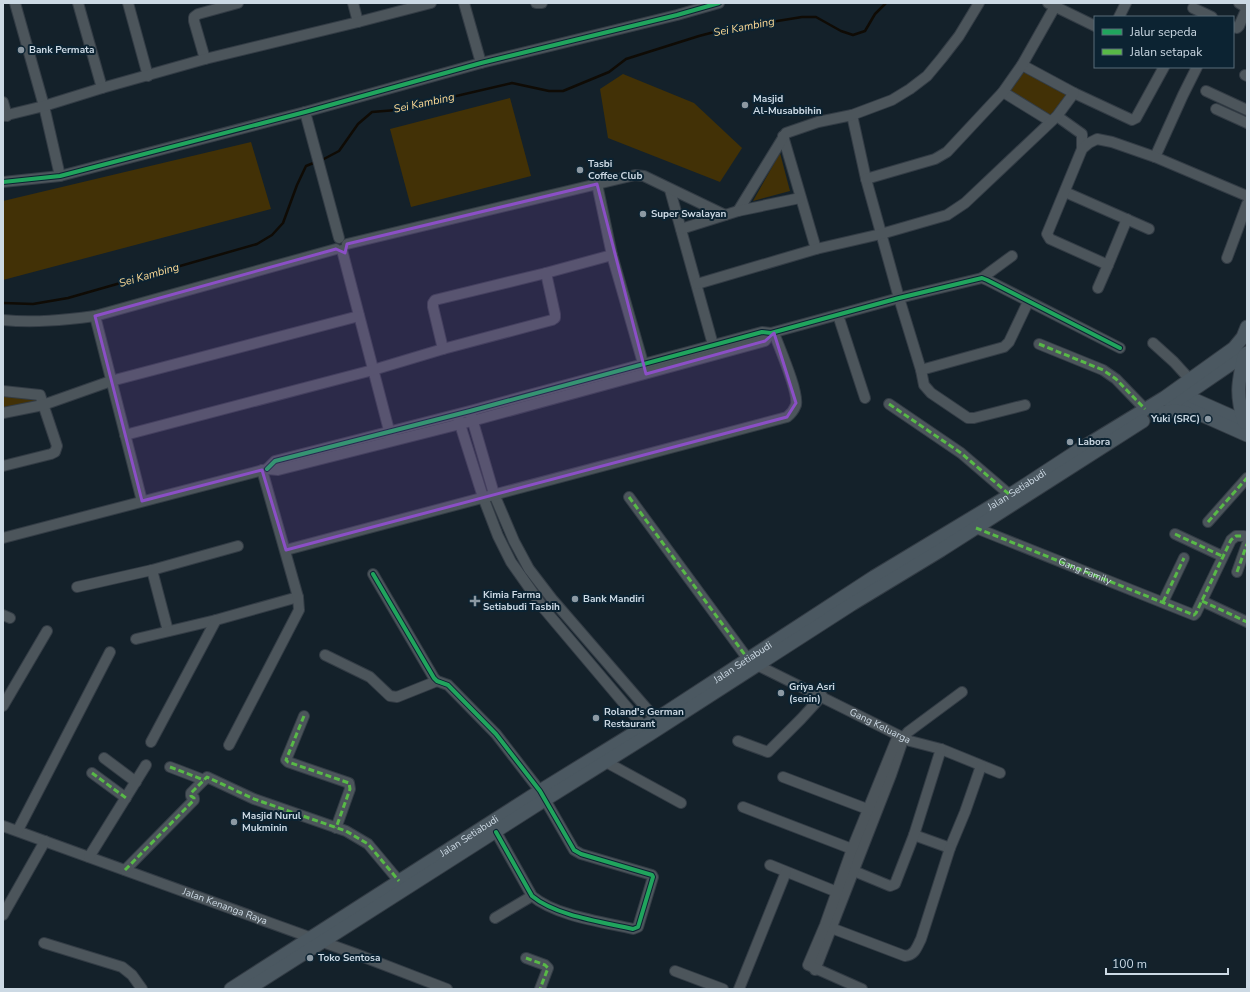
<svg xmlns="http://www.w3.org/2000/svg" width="1250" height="992" viewBox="0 0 1250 992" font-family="'Nunito Sans',sans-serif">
  <rect width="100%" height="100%" fill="#14212a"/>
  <g fill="#423106">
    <polygon points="1021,67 1069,93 1051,120 1005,93"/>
    <polygon points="623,74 694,103 742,148 720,182 608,138 600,89"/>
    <polygon points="510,98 531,176 411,207 390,129"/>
    <polygon points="251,142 271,209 3,280 3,201"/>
    <polygon points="780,153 790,191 753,201"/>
    <polygon points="3,393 40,397 42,404 3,413"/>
  </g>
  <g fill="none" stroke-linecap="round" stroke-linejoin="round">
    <g stroke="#0f0b05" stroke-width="2.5">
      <polyline points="320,161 339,151 358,124 372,112 396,110 512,83 549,91 563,91 609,72 626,59 699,36 722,30 802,17 816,17 841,31 853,35 865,31 875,14 886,3"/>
      <polyline points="3,303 33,304 68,298 257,244 272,235 283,223 297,185 306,166 316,162"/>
    </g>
    <defs>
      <g id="minor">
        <polyline points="15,3 44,106 60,176"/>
        <polyline points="78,3 102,88"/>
        <polyline points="128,3 148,76"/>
        <polyline points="353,3 358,22"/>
        <polyline points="464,3 481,63"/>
        <polyline points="536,3 542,3"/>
        <polyline points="1048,3 1095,26"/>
        <polyline points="1193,8 1212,17"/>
        <polyline points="1119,17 1126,3"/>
        <polyline points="1233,27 1237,28 1239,26 1246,10 1244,6 1239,3"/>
        <polyline points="205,59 194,21 194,17 198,14 238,3"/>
        <polyline points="1022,65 1074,93 1132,120 1136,118 1164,67"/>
        <polyline points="1245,75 1247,76"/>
        <polyline points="1206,91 1247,110"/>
        <polyline points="1003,92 1050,121"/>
        <polyline points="3,102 7,116"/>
        <polyline points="1216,109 1247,123"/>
        <polyline points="305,112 339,238"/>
        <polyline points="852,115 866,179 899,298 921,370 924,385 931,393 968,418 974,418 1025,405"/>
        <polyline points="3,116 44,106 102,88 205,59 358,22 431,3"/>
        <polyline points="1061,119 1082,134 1082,149"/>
        <polyline points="783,136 816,249"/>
        <polyline points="1155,157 1183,95 1197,67"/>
        <polyline points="866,179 935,159 947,152 1003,92 1022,65 1057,3"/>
        <polyline points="3,182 60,176 305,112 481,63 677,15 719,3"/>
        <polyline points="597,184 612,255 645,370"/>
        <polyline points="670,190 715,352"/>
        <polyline points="1065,192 1149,229"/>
        <polyline points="738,211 786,133 818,122 852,115 892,100 910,89 927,76 942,58 959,36 979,3"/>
        <polyline points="681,229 738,211 800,198"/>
        <polyline points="347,244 635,175 644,176 725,215"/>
        <polyline points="342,250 391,438"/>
        <polyline points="1227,258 1247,204"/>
        <polyline points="1108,265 1127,219"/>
        <polyline points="982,278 1012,256"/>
        <polyline points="697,284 816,249 881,234 947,215 965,203 1057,116 1074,93"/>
        <polyline points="1098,288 1108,265 1050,239 1047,234 1082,149 1089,143 1097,139 1112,142 1155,157 1247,196"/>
        <polyline points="838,315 865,398"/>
        <polyline points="95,316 142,501"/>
        <path d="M3,320c32,3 61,0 92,-4l241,-67"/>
        <polyline points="1153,343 1174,362 1194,384"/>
        <polyline points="1039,344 1103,370 1116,379 1145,409"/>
        <polyline points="443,349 433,307 433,303 435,300 546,273 612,255"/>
        <polyline points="921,370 1004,347 1009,342 1028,302"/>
        <polyline points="3,391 40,395 57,446 55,452 51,454 3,466"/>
        <polyline points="889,404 961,453 1010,495"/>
        <polyline points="3,413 43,405 111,381 359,316"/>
        <polyline points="471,415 494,494 514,541 529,569 552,599 660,724"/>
        <polyline points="458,418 483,497 498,536 511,562 545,610 648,732"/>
        <polyline points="125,435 373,370 443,349 552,320 555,318 555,314 546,273"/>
        <polyline points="267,469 275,461 470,411 762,332 771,333 899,298 982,278 987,280 1120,348"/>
        <path id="s1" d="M629,497l116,158 12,10 153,76 31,8 59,24"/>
        <polyline points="1208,522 1247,478"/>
        <path id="s2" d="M976,528l218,87 2,-2 35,-73 5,-4h8"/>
        <polyline points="1175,534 1222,556"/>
        <polyline points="3,538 267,469 278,470 472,421 765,341 771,333"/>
        <path d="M286,550l501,-133c4,-3 7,-7 9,-12 3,-13 -17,-58 -22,-72"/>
        <polyline points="1237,572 1247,544"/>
        <path d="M373,574l61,104 3,3 11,4 48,49 44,57 34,59 7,4 71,21 1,2 -15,50 -5,2c-30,-7 -77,-13 -101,-33l-36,-64"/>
        <polyline points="77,587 152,570"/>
        <polyline points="1202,601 1247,622"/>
        <polyline points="1163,602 1184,558"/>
        <polyline points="3,615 10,618"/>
        <polyline points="168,631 152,570 238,546"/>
        <polyline points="136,639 216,620 298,597"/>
        <polyline points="325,655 370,677 390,696 397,697 437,681"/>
        <polyline points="3,706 47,631"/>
        <polyline points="304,716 286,760 288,762 349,783 350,789 336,828"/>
        <polyline points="738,741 768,752 801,719 822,696"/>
        <polyline points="151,742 216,620"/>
        <polyline points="229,745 299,610 298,597 262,470"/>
        <polyline points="104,758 136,782"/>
        <polyline points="606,762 681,803"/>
        <polyline points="170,767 204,780"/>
        <polyline points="92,773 126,798"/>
        <polyline points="783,777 875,812"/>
        <polyline points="743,807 852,849"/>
        <path id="s3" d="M3,826l353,128 91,35"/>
        <polyline points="18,830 110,652"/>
        <polyline points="914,835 950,848 965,812 981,766"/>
        <polyline points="89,857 146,765"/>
        <polyline points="770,865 837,892"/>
        <polyline points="849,869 890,886 895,884 914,835 941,749"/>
        <polyline points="125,870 194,800 194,798 191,796 191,793 207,777 254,799 346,831 368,844 399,881"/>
        <polyline points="3,915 45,841"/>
        <polyline points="495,918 532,896"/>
        <path d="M826,926l79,30c10,-1 12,-9 16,-17l29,-91"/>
        <polyline points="44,943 122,967 132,975 142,989"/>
        <polyline points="526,958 545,965 548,968 540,989"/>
        <polyline points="815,970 891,775 904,737 908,732 962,692"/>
        <polyline points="675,971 723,989"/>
        <polyline points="739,989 786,872"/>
        <polyline points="862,989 808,965 825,925 852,849 897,738"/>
      </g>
      <g id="major">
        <polyline points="1179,393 1247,423"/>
        <polyline points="1166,399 1247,435"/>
        <polyline points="1172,403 1197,387 1247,353"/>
        <polyline points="1155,413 1175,411 1187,413"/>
        <path d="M1244,422c-8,-28 -6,-38 0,-66"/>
        <path id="s4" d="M231,989l309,-198 104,-64 230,-150 136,-82 72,-47 82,-50 70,-50 9,-11 4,-10"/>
        <polyline points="248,989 546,799 650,734 852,604 941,550 1143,421"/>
      </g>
    </defs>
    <use href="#minor" stroke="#333c45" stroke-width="12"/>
    <use href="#major" stroke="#333c45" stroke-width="15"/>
    <use href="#minor" stroke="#4c555b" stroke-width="10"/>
    <use href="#major" stroke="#4b5861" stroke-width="13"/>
    <g stroke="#58b947" stroke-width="3" stroke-dasharray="6 3" stroke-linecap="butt">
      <polyline points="1039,344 1103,370 1116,379 1145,409"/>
      <polyline points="889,404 961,453 1010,495"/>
      <polyline points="629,497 745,655"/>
      <polyline points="1208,522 1247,478"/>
      <polyline points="976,528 1194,615 1196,613 1231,540 1236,536 1244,536"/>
      <polyline points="1175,534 1222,556"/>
      <polyline points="1237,572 1247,544"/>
      <polyline points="1202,601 1247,622"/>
      <polyline points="1163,602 1184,558"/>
      <polyline points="304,716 286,760 288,762 349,783 350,789 336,828"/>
      <polyline points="170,767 204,780"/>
      <polyline points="92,773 126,798"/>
      <polyline points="125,870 194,800 194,798 191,796 191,793 207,777 254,799 346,831 368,844 399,881"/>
      <polyline points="526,958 545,965 548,968 540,989"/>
    </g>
    <defs>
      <g id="cycleway">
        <polyline points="3,182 60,176 305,112 481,63 677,15 719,3"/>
        <polyline points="267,469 275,461 470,411 762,332 771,333 899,298 982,278 987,280 1120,348"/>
        <path d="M373,574l61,104 3,3 11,4 48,49 44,57 34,59 7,4 71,21 1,2 -15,50 -5,2c-30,-7 -77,-13 -101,-33l-36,-64"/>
      </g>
    </defs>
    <use href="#cycleway" stroke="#0c2332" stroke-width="6"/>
    <use href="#cycleway" stroke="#20a55d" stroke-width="4"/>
  </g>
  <path fill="#8b4fc6" fill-opacity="0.2" stroke="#8b4fc6" stroke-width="3" stroke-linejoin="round" d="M597,184l49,190 119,-33 9,-8 22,70 -9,14 -501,133 -24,-80 -120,31 -47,-185 241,-67 9,4 2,-9z"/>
  <g fill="#8c99a3" stroke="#0c2332" stroke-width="1.5">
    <circle cx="21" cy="50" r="4"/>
    <circle cx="745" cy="105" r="4"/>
    <circle cx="580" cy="170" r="4"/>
    <circle cx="643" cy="214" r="4"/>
    <circle cx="1208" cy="419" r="4"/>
    <circle cx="1070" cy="442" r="4"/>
    <circle cx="575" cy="599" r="4"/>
    <path d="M473 595h4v4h4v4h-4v4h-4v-4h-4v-4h4z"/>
    <circle cx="781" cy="693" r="4"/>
    <circle cx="596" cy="718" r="4"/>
    <circle cx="234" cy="822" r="4"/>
    <circle cx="310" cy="958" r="4"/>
  </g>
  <g text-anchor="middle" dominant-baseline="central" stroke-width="4" stroke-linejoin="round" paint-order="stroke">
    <g font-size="10" font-weight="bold" fill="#ccd9e4" stroke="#0c2332" text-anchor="start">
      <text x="29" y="50">Bank Permata</text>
      <text x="753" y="99">Masjid<tspan x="753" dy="12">Al-Musabbihin</tspan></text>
      <text x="588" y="164">Tasbi<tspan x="588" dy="12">Coffee Club</tspan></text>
      <text x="651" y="214">Super Swalayan</text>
      <text x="1200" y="419" text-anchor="end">Yuki (SRC)</text>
      <text x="1078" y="442">Labora</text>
      <text x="483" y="595">Kimia Farma<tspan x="483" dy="12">Setiabudi Tasbih</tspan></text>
      <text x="583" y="599">Bank Mandiri</text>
      <text x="789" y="687">Griya Asri<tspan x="789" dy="12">(senin)</tspan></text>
      <text x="604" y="712">Roland's German<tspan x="604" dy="12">Restaurant</tspan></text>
      <text x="242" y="816">Masjid Nurul<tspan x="242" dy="12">Mukminin</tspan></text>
      <text x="318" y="958">Toko Sentosa</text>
    </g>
    <g font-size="10" fill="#ccd9e4" stroke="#0c2332">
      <text stroke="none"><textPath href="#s4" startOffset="931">Jalan Setiabudi</textPath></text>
      <text stroke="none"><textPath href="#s2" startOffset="117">Gang Family</textPath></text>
      <text stroke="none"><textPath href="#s4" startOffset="607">Jalan Setiabudi</textPath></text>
      <text stroke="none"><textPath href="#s1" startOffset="349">Gang Keluarga</textPath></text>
      <text stroke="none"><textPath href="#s4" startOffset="283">Jalan Setiabudi</textPath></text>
      <text stroke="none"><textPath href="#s3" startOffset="236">Jalan Kenanga Raya</textPath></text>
    </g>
    <g font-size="11" font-style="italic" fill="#fedb96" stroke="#0c2332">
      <text transform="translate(744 27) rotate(-11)">Sei Kambing</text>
      <text transform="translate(424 103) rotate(-12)">Sei Kambing</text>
      <text transform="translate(149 275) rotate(-16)">Sei Kambing</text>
    </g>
  </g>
  <rect width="1250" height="992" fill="none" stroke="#ccd9e4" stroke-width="8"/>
  <rect x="1094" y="16" width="140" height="52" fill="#0c2332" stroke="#596c79"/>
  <rect x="1102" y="29" width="20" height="6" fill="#20a55d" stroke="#596c79"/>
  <text x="1130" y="36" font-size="12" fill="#ccd9e4">Jalur sepeda</text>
  <rect x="1102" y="49" width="20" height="6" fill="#58b947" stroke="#596c79"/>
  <text x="1130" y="56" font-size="12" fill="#ccd9e4">Jalan setapak</text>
  <path d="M1106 968v6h122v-6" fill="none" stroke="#ccd9e4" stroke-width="2"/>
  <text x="1112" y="968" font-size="12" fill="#ccd9e4" stroke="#0c2332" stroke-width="3" paint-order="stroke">100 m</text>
</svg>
